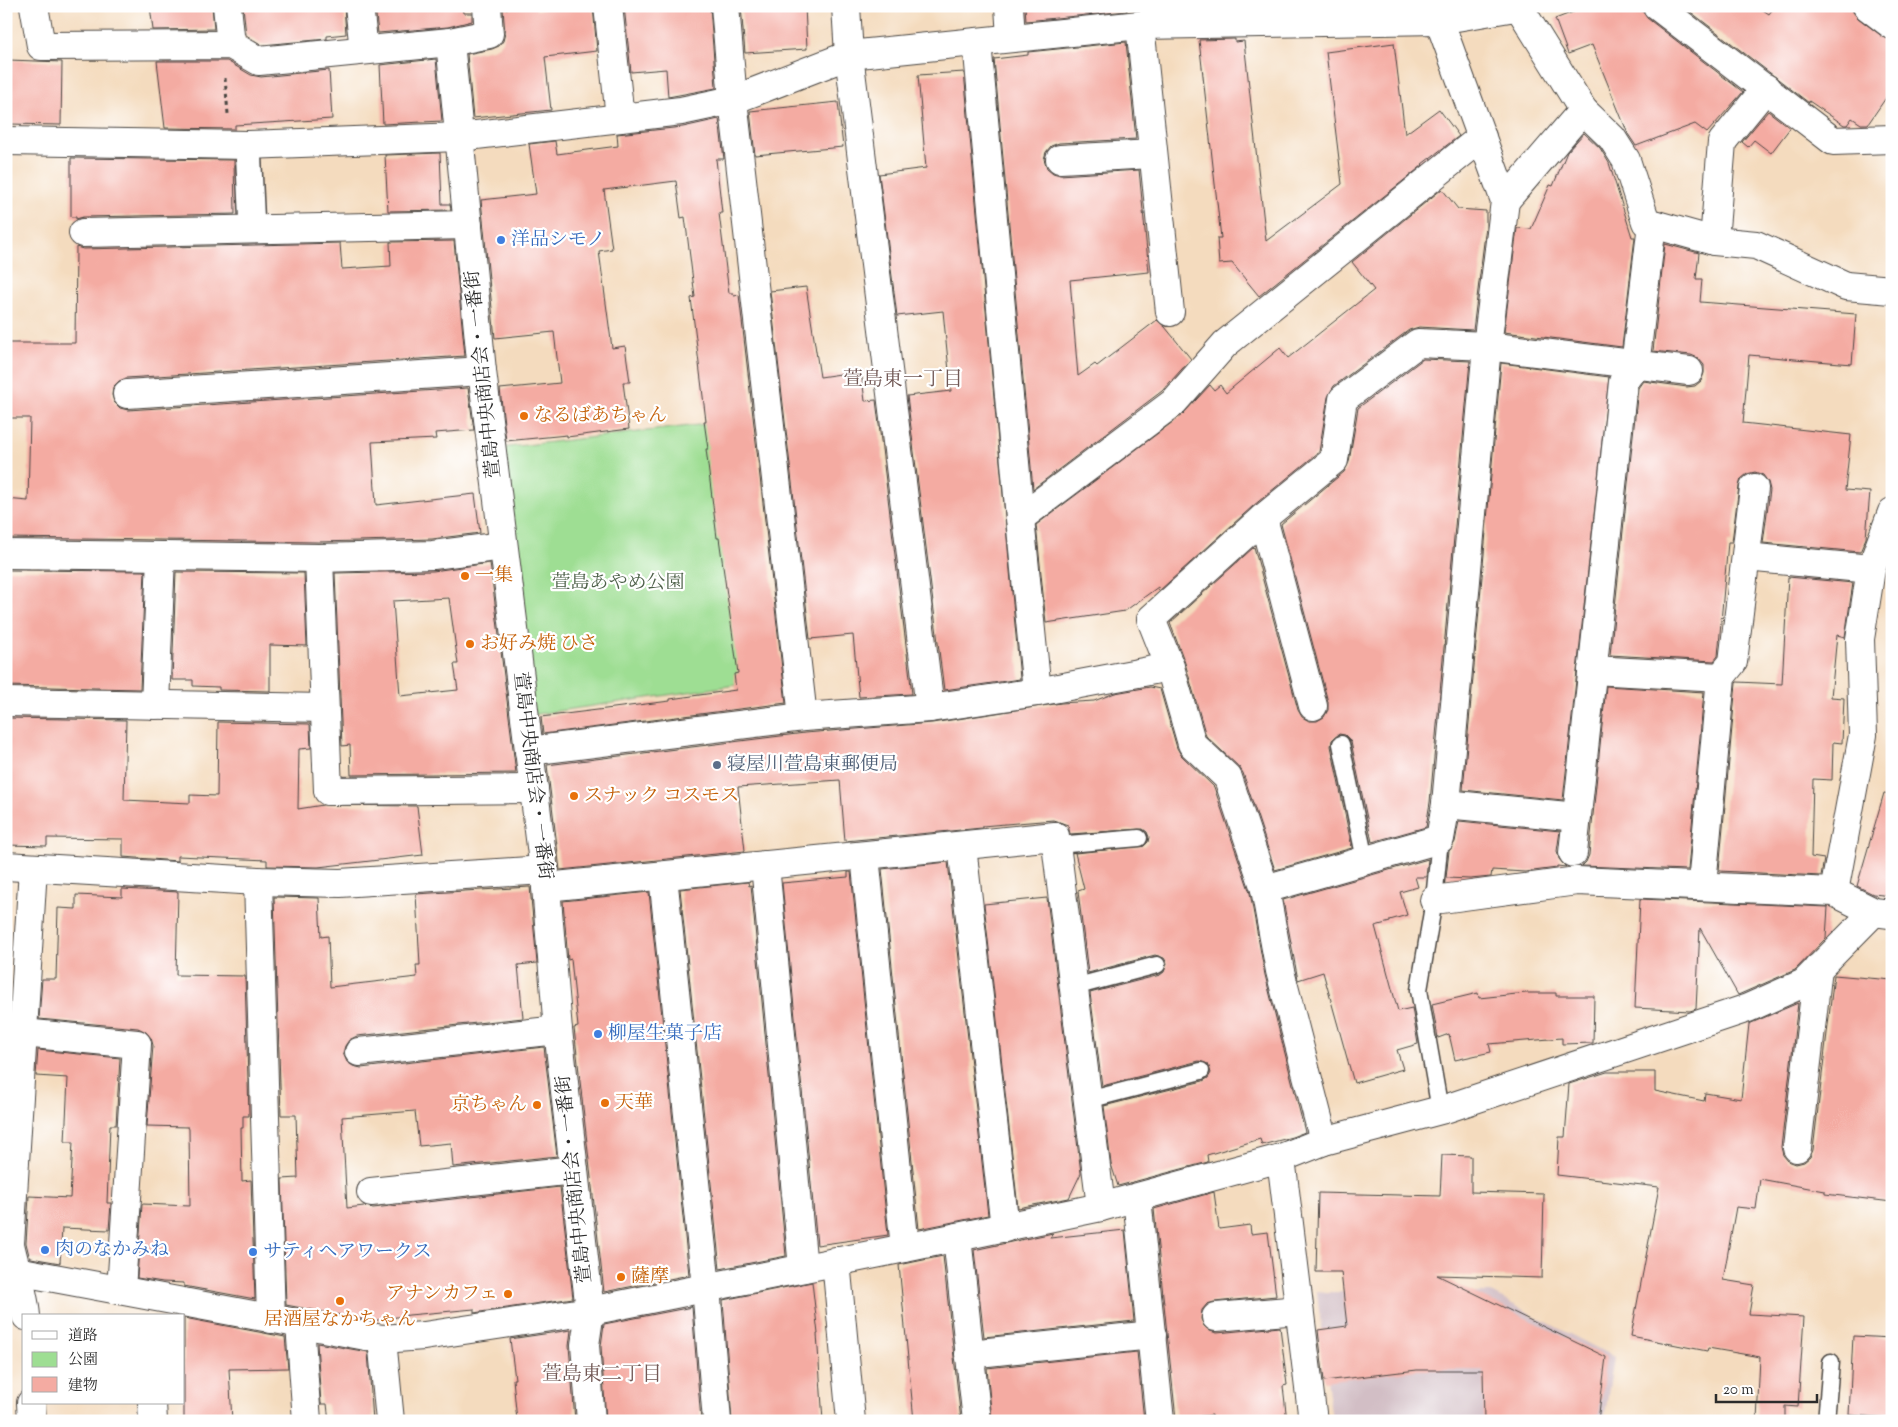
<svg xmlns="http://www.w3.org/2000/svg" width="1898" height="1427" viewBox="0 0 1898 1427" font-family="'Sorts Mill Goudy','Noto Serif JP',serif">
  <rect width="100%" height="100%" fill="#fff"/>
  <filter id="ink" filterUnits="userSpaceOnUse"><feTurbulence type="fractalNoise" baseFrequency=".02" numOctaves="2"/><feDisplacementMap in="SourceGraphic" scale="10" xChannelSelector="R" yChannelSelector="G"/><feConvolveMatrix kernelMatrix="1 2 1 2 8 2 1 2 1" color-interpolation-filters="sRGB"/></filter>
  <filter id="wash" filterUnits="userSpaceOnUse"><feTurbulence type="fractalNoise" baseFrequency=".0096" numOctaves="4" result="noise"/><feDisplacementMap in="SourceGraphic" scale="20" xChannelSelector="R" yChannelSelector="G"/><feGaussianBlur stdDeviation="1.12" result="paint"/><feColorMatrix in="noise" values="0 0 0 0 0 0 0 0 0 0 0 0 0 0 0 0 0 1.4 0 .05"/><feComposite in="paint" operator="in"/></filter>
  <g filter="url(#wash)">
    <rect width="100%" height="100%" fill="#f4dbbe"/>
    <polygon fill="#d2bec5" points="1317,1292 1491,1293 1614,1357 1604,1421 1332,1421"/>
    <polygon fill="#9ede93" stroke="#64845f" points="707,424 743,684 524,716 492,449"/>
    <g id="blocks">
      <g fill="#f4aba2" fill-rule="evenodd">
        <polygon points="150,6 212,6 214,29 153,30"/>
        <polygon points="243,6 344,6 346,34 327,36 327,39 262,45 246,35"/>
        <polygon points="375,6 463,6 464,13 472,13 472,21 448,27 378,33"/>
        <polygon points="536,6 536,10 574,6 593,6 597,51 545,57 551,110 473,118 467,54 492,49 499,46 503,41 505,33 503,9"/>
        <polygon points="624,6 710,6 716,88 668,97 666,69 631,72"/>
        <polygon points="741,6 805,6 807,49 745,53"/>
        <polygon points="1025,6 1126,6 1127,11 1026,21"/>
        <polygon points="1589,6 1642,6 1643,12 1647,18 1743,92 1707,133 1695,124 1636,146 1628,134 1592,45 1568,54 1555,19"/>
        <polygon points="1683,6 1757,6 1769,14 1775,6 1852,6 1853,12 1858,18 1883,37 1892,40 1892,89 1868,124 1861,124 1852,118 1847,125 1844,125 1809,101 1809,103"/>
        <polygon points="1235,39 1235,42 1244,41 1266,241 1342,184 1326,52 1394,43 1405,134 1439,109 1459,136 1422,164 1423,165 1259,296 1232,263 1219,264 1217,238 1221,238 1199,40"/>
        <polygon points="1126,42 1136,139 1059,143 1051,146 1046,152 1044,159 1047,168 1053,173 1060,175 1139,170 1149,272 1070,280 1078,376 1095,364 1097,366 1157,320 1165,327 1191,359 1162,391 1033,489 994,59 1028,55 1028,52"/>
        <polygon points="436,59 442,121 383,124 380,65"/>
        <polygon points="9,60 62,62 61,125 8,124"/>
        <polygon points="157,61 227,61 251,75 261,77 329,70 332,119 235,125 235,129 165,128"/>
        <polygon points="964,72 1020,679 944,690 907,396 951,391 943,311 897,316 879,174 926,168 918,75"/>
        <polygon points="838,102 843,147 755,155 750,111"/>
        <polygon points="1768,111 1790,128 1771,153 1754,140 1748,147 1742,142"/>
        <polygon points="719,119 724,159 716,159 722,213 719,213 729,293 733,293 734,296 739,295 786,703 543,734 541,717 670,701 670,699 736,690 734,674 738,673 719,538 717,538 706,449 708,449 704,421 706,421 691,298 695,297 685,217 681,218 676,181 604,190 612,249 599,251 612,348 625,346 630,382 623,382 629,429 567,437 567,435 506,441 500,389 560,383 554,332 495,338 481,200 536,194 529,144 555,141 557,154 618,146 617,134 683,127"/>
        <polygon points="1584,133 1600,148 1609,163 1632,237 1635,237 1622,347 1504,332 1517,228 1531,229 1550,185 1553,186 1567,152"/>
        <polygon points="440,153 442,204 450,204 451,210 388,211 385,155"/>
        <polygon points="71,158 234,160 235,214 83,217 76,219 76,217 71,217"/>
        <polygon points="1442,189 1458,209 1486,211 1486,226 1473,330 1419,327 1409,330 1334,386 1328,397 1319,452 1253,506 1159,591 1158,587 1125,611 1046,623 1036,525 1182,415 1210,385 1214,390 1220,385 1226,393 1280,348 1288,358 1374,290 1352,262"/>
        <polygon points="454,241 465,356 126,378 119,381 113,387 112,395 114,402 120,408 128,410 468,388 474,430 435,433 436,439 372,442 376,505 475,494 480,533 432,539 319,542 6,538 6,499 28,501 30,418 6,418 6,343 75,343 76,247 83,249 340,243 342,269 391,266 390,242"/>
        <polygon points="1665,244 1699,253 1696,279 1702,279 1700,302 1856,314 1852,364 1749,355 1743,423 1851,435 1845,490 1870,492 1866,538 1860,552 1763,543 1770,490 1768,482 1763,475 1755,472 1747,474 1741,479 1739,486 1732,542 1728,542 1718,656 1714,661 1610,655 1638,388 1643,381 1687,387 1695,386 1701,381 1704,373 1704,365 1698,358 1691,355 1653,351"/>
        <polygon points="806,287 820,377 861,371 865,401 876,400 912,694 859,697 853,635 810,639 770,291"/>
        <polygon points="1423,359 1470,361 1430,802 1426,827 1372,842 1351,742 1345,735 1339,734 1332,740 1331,746 1352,848 1275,870 1243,773 1239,767 1206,736 1185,663 1170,623 1254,547 1298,710 1302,717 1309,721 1317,721 1324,717 1328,710 1328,702 1281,524 1344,472 1349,462 1358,408"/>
        <polygon points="1501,363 1609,377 1563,800 1463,790"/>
        <path d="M490,563l26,210 -165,2 -1,-30 -8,1 -7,-173 98,-2zM449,598l9,66h-4l4,26 -58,6 -7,-95z"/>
        <polygon points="6,570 145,571 140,689 6,686"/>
        <polygon points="176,572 304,573 307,646 270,645 270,691 219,690 219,687 193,686 193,680 172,680"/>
        <polygon points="1788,577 1853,583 1845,637 1837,635 1831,697 1844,698 1842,743 1833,742 1832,780 1813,779 1811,857 1824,859 1821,876 1719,871 1736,683 1737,682 1782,684"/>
        <polygon points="1606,686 1704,692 1688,870 1582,866 1586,862 1589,855"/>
        <polygon points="1150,687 1160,689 1177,748 1181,755 1214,787 1250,893 1265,975 1305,1132 1292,1137 1262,1145 1260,1139 1207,1155 1208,1162 1118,1186 1111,1164 1104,1106 1203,1081 1208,1078 1211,1073 1208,1064 1199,1061 1102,1086 1090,993 1160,975 1164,972 1167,963 1164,958 1155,955 1088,973 1078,891 1084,889 1075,853 1144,846 1148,842 1149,837 1147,832 1143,829 1070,834 1068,825 1053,820 982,826 982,828 845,841 840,780 738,787 745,851 560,870 547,765 805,733 932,723 1061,703 1094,701 1115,693"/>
        <polygon points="6,718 126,720 124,800 190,803 190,795 217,796 218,722 310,724 311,748 299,749 298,809 323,805 417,806 423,855 318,867 267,866 267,860 178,856 178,861 123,857 123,839 47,838 47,846 7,845 9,796 6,796"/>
        <polygon points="1884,793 1892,794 1892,896 1873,894 1857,886"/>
        <polygon points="1459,821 1560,831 1557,851 1559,859 1566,867 1557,866 1557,868 1525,872 1492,870 1491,877 1470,879 1446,878 1449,851 1455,842"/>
        <polygon points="1428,859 1426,877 1415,877 1418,887 1400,892 1407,915 1390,920 1390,922 1375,926 1398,1011 1412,1008 1418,1044 1397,1050 1403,1069 1354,1083 1323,972 1298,980 1283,900"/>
        <polygon points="948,862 988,1215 919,1229 882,869"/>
        <polygon points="848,872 851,872 888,1235 817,1245 782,883 848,877"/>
        <polygon points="748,882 749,886 751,885 786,1256 720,1269 680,889"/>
        <polygon points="530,887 537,963 518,965 523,1018 357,1036 349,1040 345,1046 343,1053 347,1062 353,1066 361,1068 544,1047 557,1156 453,1167 451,1143 419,1146 415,1111 342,1117 347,1208 364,1206 373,1208 560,1187 573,1298 474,1313 474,1309 409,1315 372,1321 286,1305 282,1179 298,1178 296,1115 281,1115 274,897 319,898 321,937 328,936 330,987 417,977 416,965 420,965 416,894"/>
        <polygon points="122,889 178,892 176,975 245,976 249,1116 243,1116 243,1128 241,1128 242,1181 251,1180 255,1299 184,1286 184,1283 163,1282 137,1278 142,1204 190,1206 189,1129 188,1127 147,1126 153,1045 151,1038 146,1032 138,1028 39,1019 42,979 56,979 58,908 76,909 76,895 122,897"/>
        <polygon points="649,892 689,1275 604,1292 574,1028 578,1027 571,959 568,960 563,901"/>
        <polygon points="1047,898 1081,1173 1069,1198 1018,1208 984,904"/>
        <polygon points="1640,899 1828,907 1826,938 1795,970 1738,995 1700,928 1696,1009 1690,1011 1635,1008"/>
        <polygon points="1834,975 1892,980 1892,1202 1825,1194 1825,1191 1760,1179 1756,1209 1736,1207 1723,1280 1754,1285 1749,1314 1804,1317 1798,1407 1785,1406 1785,1421 1757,1421 1760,1357 1708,1348 1707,1351 1631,1336 1659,1187 1557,1175 1559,1137 1565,1137 1569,1084 1607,1072 1655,1072 1655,1091 1704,1101 1705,1093 1741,1099 1749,1024 1798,1003 1781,1147 1783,1155 1788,1161 1796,1164 1804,1162 1810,1157 1813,1150"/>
        <polygon points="1478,993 1479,998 1526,993 1556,993 1556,996 1594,996 1593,1043 1562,1044 1562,1038 1489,1044 1491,1052 1455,1060 1449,1034 1438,1038 1432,1004"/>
        <polygon points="38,1050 120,1058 116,1125 110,1125 107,1203 111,1203 109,1230 62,1228 60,1263 31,1258 29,1255 26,1243 29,1196 70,1198 73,1142 65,1142 68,1078 36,1076"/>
        <polygon points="1442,1155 1471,1156 1471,1192 1544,1194 1542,1278 1437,1275 1606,1357 1598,1421 1484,1421 1483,1370 1417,1370 1324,1381 1318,1330 1347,1326 1341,1272 1316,1272 1318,1193 1440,1196"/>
        <polygon points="1214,1192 1219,1229 1250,1225 1251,1234 1268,1232 1276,1296 1214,1302 1207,1304 1202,1310 1201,1319 1204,1326 1210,1331 1217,1333 1280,1327 1287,1385 1283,1386 1287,1421 1213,1421 1212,1415 1176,1419 1154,1209"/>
        <polygon points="1125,1230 1134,1321 984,1337 974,1250 1053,1233 1050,1238"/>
        <polygon points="943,1256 961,1421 914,1421 899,1265"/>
        <polygon points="812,1282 818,1334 817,1334 823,1421 732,1421 723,1300"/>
        <polygon points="692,1307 701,1421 606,1421 601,1346 604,1324"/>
        <polygon points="184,1318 285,1337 288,1368 229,1369 232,1421 184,1421"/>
        <polygon points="571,1330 569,1346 575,1421 517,1421 513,1379 515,1379 510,1339"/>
        <polygon points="1853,1336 1892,1338 1892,1418 1849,1415"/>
        <polygon points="317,1343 368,1352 373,1421 329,1421 327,1404 321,1404"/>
        <polygon points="1137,1352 1144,1421 992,1421 987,1368"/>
      </g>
    </g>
  </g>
  <g filter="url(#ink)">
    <use href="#blocks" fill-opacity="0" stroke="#494541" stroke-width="1"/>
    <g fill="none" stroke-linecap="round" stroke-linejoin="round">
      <defs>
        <g id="service">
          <polyline points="1341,744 1365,860"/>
          <polyline points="1440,839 1434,900 1419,990 1440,1110"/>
          <polyline points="1056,845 1139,838"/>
          <polyline points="1074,987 1157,965"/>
          <polyline points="1088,1100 1201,1071"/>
          <polyline points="1826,1421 1831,1362"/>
        </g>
        <polyline id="pedestrian" points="248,145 252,229"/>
        <g id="minor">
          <polyline points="34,6 41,46 231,45 259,61 450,42 489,34 487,6"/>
          <polyline points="227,6 231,45"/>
          <polyline points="359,6 364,50"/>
          <polyline points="608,6 620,118"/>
          <polyline points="725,6 733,100 803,717"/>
          <polyline points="846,6 849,55 930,708"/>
          <polyline points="1009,6 1011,38"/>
          <polyline points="1657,6 1833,141 1892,139"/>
          <polyline points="1867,6 1892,25"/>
          <polyline points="1519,7 1583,110 1612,138 1626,160 1646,222 1714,241 1756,245 1846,286 1892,290"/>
          <polyline points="1140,25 1170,312"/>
          <polyline points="450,42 482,371 546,887 558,1030 590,1311 585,1345 591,1421"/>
          <polyline points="977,42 1020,518 1037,692"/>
          <polyline points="6,141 248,145 459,137 681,111 733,100 849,55 1140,25 1439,20 1521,6"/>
          <polyline points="1060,159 1153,154"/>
          <polyline points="1505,201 1583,110"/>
          <polyline points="83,233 468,225"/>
          <polyline points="1714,241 1722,142 1766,88"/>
          <polyline points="127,394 482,371"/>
          <polyline points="1020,518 1173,403 1225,344 1482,137"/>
          <polyline points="1263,518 1313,706"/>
          <polyline points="6,554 319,558 433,555 503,546"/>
          <polyline points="1746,557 1871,569"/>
          <polyline points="319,558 328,791 534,789"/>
          <polyline points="1592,670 1721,677"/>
          <polyline points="6,702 324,708"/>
          <polyline points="155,705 161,556"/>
          <polyline points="529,751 803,717 930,708 1037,692 1170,667"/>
          <polyline points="1446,804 1577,817"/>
          <polyline points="962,846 1005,1228"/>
          <polyline points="1573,853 1623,382 1635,366 1652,224"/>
          <polyline points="865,856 905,1248"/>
          <polyline points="765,865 803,1268"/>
          <polyline points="6,866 258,881 340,883 544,870"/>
          <polyline points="663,876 706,1287 717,1421"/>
          <polyline points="258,881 271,1319"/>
          <polyline points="1702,885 1721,677 1733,662 1754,488"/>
          <polyline points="546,887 1055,836 1101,1207"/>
          <polyline points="1265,889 1440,839 1446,804 1487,346 1505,201 1439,20 1439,6"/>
          <polyline points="1834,892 1863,735 1860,639 1871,569 1892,512"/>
          <polyline points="1434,900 1577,881 1834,892 1874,912 1890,914"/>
          <polyline points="23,1033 137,1044 121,1290"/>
          <polyline points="359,1052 558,1030"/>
          <polyline points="1324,1141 1280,971 1265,889 1228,778 1192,744 1170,667 1151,619 1263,518 1334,460 1343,399 1418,343 1487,346 1689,371"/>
          <polyline points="1797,1148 1818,968"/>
          <polyline points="1281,1158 1313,1421"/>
          <polyline points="371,1192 574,1170"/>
          <polyline points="1137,1198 1160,1421"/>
          <polyline points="957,1237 977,1421"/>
          <polyline points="836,1261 851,1421"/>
          <polyline points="6,1269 382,1339 424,1336 590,1311 905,1248 1101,1207 1281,1158 1324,1141 1448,1108 1748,1008 1804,983 1874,912"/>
          <path d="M26,1316c-2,-25 -11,-48 -16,-72l23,-376"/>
          <polyline points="1216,1317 1299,1310"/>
          <polyline points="300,1324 307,1421"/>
          <polyline points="382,1339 390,1421"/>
          <polyline points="969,1354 1152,1335"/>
          <polyline points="31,1403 32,1421"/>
          <polyline points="152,1403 153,1421"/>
        </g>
      </defs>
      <use href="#service" stroke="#494541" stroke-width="19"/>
      <use href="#pedestrian" stroke="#494541" stroke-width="28"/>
      <use href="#minor" stroke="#494541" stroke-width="30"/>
      <polyline stroke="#494541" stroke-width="3" stroke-dasharray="4 4" stroke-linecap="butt" points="225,78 228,114"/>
      <use href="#service" stroke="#fff" stroke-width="16"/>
      <use href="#pedestrian" stroke="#fff" stroke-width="25"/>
      <use href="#minor" stroke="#fff" stroke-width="28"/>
    </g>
  </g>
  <g fill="#3f7fe0" stroke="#fff" stroke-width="2">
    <circle cx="501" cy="240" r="5"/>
    <circle cx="598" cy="1034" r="5"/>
    <circle cx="45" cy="1250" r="5"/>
    <circle cx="253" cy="1252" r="5"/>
  </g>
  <g fill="#e8710a" stroke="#fff" stroke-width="2">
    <circle cx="524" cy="416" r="5"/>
    <circle cx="465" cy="576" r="5"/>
    <circle cx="470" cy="644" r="5"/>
    <circle cx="574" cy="796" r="5"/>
    <circle cx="605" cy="1103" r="5"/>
    <circle cx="537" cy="1105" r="5"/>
    <circle cx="621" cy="1277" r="5"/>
    <circle cx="508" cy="1294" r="5"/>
    <circle cx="340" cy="1301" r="5"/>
  </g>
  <circle fill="#5c6f8a" stroke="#fff" stroke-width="2" cx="717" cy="765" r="5"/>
  <g text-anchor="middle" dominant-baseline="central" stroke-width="4.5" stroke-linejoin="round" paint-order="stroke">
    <g font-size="19" fill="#366cbe" stroke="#fff" text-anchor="start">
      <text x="511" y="240">洋品シモノ</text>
      <text x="608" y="1034">柳屋生菓子店</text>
      <text x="55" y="1250">肉のなかみね</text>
      <text x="263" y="1252">サティヘアワークス</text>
    </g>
    <g font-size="19" fill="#2b2b2b" stroke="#fff">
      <text transform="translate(484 374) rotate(-96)">萱島中央商店会・一番街</text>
      <text transform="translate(532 776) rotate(83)">萱島中央商店会・一番街</text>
      <text transform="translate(575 1179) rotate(-96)">萱島中央商店会・一番街</text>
    </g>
    <g font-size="19" fill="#c56008" stroke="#fff" text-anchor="start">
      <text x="534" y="416">なるばあちゃん</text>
      <text x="475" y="576">一集</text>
      <text x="480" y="644">お好み焼 ひさ</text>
      <text x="584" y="796">スナック コスモス</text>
      <text x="615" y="1103">天華</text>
      <text x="527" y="1105" text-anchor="end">京ちゃん</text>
      <text x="631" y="1277">薩摩</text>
      <text x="498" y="1294" text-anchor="end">アナンカフェ</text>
      <text x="340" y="1320" text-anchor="middle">居酒屋なかちゃん</text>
    </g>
    <g font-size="19" fill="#4e614a" stroke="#fff">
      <text x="618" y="583">萱島あやめ公園</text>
    </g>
    <g font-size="19" fill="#4e5e75" stroke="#fff" text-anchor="start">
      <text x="727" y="765">寝屋川萱島東郵便局</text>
    </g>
    <g font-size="20" fill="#715855" stroke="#fff">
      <text x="903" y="380">萱島東一丁目</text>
      <text x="602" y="1375">萱島東二丁目</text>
    </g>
  </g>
  <rect width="1898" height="1427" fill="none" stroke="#fff" stroke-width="25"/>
  <rect x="22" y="1314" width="162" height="90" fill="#ffffff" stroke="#aaaaaa"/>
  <rect x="32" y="1331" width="25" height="8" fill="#ffffff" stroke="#aaaaaa"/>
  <text x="68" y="1340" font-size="15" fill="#2b2b2b">道路</text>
  <rect x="32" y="1352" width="25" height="15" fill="#9ede93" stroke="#aaaaaa"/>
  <text x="68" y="1364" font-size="15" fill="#2b2b2b">公園</text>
  <rect x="32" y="1377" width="25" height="15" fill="#f4aba2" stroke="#aaaaaa"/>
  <text x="68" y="1390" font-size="15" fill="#2b2b2b">建物</text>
  <path d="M1716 1394v8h101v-8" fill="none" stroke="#2b2b2b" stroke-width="2.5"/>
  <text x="1723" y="1394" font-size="15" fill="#2b2b2b" stroke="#ffffff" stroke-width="4" paint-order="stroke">20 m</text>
</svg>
